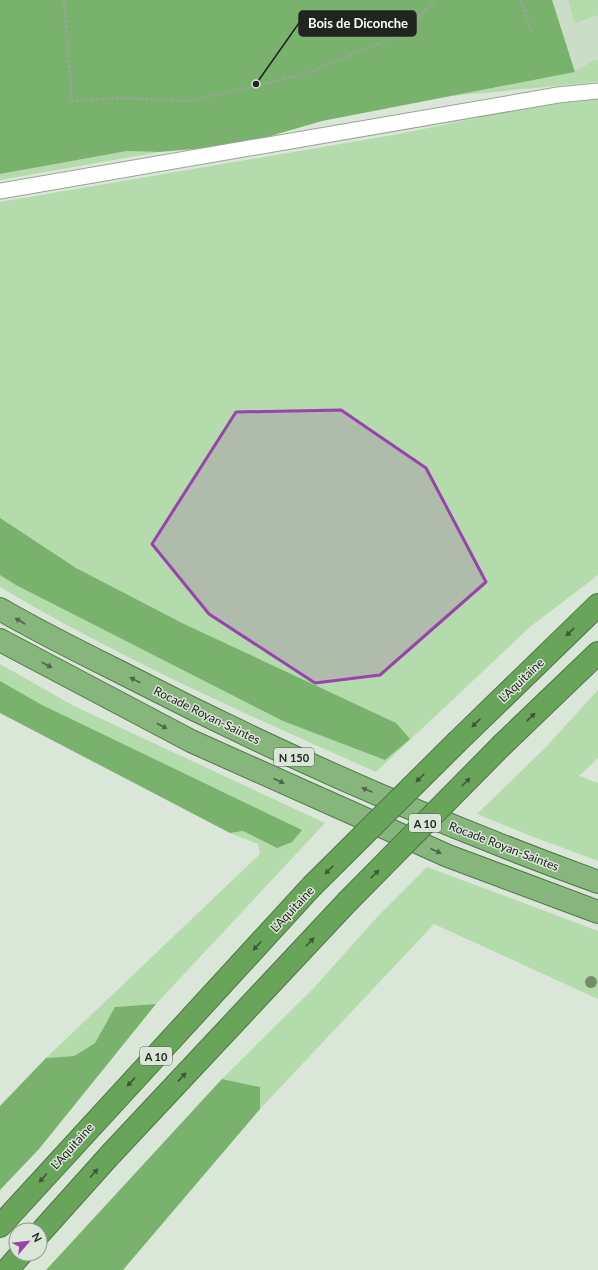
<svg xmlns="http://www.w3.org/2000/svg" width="598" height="1270" viewBox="0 0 598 1270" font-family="Lato,sans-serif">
  <rect width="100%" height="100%" fill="#dae6d7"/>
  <polygon fill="#cbdcc7" points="552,0 598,0 598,69 575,72"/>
  <g fill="#b4dbab">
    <polygon points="568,0 598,0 598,15 575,23"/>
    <polygon points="595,60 598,60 598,82 451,96 574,72"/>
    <path d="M598,98v477l-68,52 -154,145c-126,-56 -257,-114 -376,-185v-385l399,-68 140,-29z"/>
    <polygon points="127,151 159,152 0,180 0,174"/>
    <polygon points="0,664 74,706 325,823 156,1004 115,1007 95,1043 74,1056 46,1058 260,854 258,844 230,833 243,831 277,848 0,681"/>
    <polygon points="598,690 598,758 579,776 598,783 598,861 531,836 477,814 546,747"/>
    <polygon points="427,867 598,931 598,999 434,924 260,1109 260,1087 222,1079 312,990 379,915"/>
  </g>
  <g fill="#79b26c">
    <polygon points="0,0 552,0 575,72 322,121 239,145 159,152 127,151 0,174"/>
    <polygon points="0,518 76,568 184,624 396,723 410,739 385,760 283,721 16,585 0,575"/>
    <polygon points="0,681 42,705 302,830 292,842 277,848 243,831 230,833 0,713"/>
    <polygon points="156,1004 39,1149 0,1190 0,1106 46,1058 74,1056 95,1043 115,1007"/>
    <polygon points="222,1079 260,1087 260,1109 123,1270 46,1270"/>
  </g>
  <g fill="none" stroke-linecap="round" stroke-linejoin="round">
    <defs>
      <polyline id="minor" points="0,191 558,95 598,91"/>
      <g id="trunk">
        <path d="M0,609c41,24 84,45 126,66 153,79 310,148 472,207"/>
        <polyline points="0,640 191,741 448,856 598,912"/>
      </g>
      <g id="motorway">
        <polyline points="458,741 598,605"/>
        <polyline points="503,744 598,653"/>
        <polyline points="0,1226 312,886"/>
        <polyline points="40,1233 109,1156 347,902"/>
        <polyline points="7,1270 21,1254"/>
      </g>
    </defs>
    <use href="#minor" stroke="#99a496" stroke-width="17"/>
    <use href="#trunk" stroke="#4f7846" stroke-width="24"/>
    <use href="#motorway" stroke="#4f7846" stroke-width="24"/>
    <g stroke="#9ba499" stroke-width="2.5" stroke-dasharray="3 2" stroke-linecap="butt">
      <polyline points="64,0 72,101 121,98 190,101 301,75 400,35 436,0"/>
      <polyline points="521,0 532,32"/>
    </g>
    <use href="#minor" stroke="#fff" stroke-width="15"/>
    <use href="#trunk" stroke="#86b67b" stroke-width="22"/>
    <use href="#motorway" stroke="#68a45a" stroke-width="22"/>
    <defs>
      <g id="motorway-bridge">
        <polyline points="312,886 458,741"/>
        <polyline points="347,902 503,744"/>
      </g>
    </defs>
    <use href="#motorway-bridge" stroke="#4f7846" stroke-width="24" stroke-linecap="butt"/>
    <use href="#motorway-bridge" stroke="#68a45a" stroke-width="22"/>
  </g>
  <circle fill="#728c6c" cx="591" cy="982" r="6"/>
  <defs><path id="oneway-solid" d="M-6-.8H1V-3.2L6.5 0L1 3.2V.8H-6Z"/></defs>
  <g fill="#4e6649">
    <use href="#oneway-solid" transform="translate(20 621) rotate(-150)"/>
    <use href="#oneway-solid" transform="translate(47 665) rotate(28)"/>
    <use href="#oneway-solid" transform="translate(135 680) rotate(-153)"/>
    <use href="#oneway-solid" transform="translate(162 726) rotate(28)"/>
    <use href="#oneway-solid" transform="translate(279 781) rotate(24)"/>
    <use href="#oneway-solid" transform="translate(367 790) rotate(-157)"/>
    <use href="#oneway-solid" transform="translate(436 851) rotate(24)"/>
  </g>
  <g fill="#3d5837">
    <use href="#oneway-solid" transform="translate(570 632) rotate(136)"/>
    <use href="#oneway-solid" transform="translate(531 717) rotate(-44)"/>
    <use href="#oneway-solid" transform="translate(476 723) rotate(136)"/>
    <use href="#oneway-solid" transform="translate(420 778) rotate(135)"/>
    <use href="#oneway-solid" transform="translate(466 782) rotate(-45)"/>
    <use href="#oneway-solid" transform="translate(329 870) rotate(135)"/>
    <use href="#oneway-solid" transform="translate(375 874) rotate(-45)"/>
    <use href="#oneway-solid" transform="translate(310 942) rotate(-47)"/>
    <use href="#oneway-solid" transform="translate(257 946) rotate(133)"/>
    <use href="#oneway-solid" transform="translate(182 1077) rotate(-47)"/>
    <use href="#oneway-solid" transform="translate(131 1082) rotate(133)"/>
    <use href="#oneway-solid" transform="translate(94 1173) rotate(-48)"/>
    <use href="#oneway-solid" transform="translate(43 1178) rotate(132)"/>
  </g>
  <path fill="#9a42ae" fill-opacity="0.2" stroke="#9a42ae" stroke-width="3" stroke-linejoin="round" d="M341,410l85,58 60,114 -106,93 -65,8 -106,-69 -57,-70 84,-132z"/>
  <g text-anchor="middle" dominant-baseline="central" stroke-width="3" stroke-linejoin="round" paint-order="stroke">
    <g fill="#dae6d7" stroke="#585f57" stroke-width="1">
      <rect x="274" y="748" width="40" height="18" rx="3"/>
      <rect x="409" y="814" width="32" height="18" rx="3"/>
      <rect x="140" y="1047" width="32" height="18" rx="3"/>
    </g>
    <g font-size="11" font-weight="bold" fill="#212520">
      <text x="294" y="757">N 150</text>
      <text x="425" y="823">A 10</text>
      <text x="156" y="1056">A 10</text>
    </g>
    <g font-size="12" fill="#212520" stroke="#dae6d7">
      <text transform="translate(521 680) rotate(-44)">L'Aquitaine</text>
      <text transform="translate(207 715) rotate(26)">Rocade Royan-Saintes</text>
      <text transform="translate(504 846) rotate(21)">Rocade Royan-Saintes</text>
      <text transform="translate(292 909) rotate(-47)">L'Aquitaine</text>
      <text transform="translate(72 1146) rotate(-48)">L'Aquitaine</text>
    </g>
  </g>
  <path fill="none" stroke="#212520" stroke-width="1.5" d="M256 84L299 23"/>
  <circle fill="#212520" stroke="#dae6d7" stroke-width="1.5" cx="256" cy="84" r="4"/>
  <rect fill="#212520" stroke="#212520" stroke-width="1.5" x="299" y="11" width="117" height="25" rx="4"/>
  <g font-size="13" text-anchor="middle" font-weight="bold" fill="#fff">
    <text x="358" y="28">Bois de Diconche</text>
  </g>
  <g transform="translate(28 1242) rotate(62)"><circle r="19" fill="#dae6d7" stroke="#90998e"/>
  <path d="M0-3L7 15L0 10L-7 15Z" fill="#9a42ae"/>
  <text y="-6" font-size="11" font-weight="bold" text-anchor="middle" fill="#212520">N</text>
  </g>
</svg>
